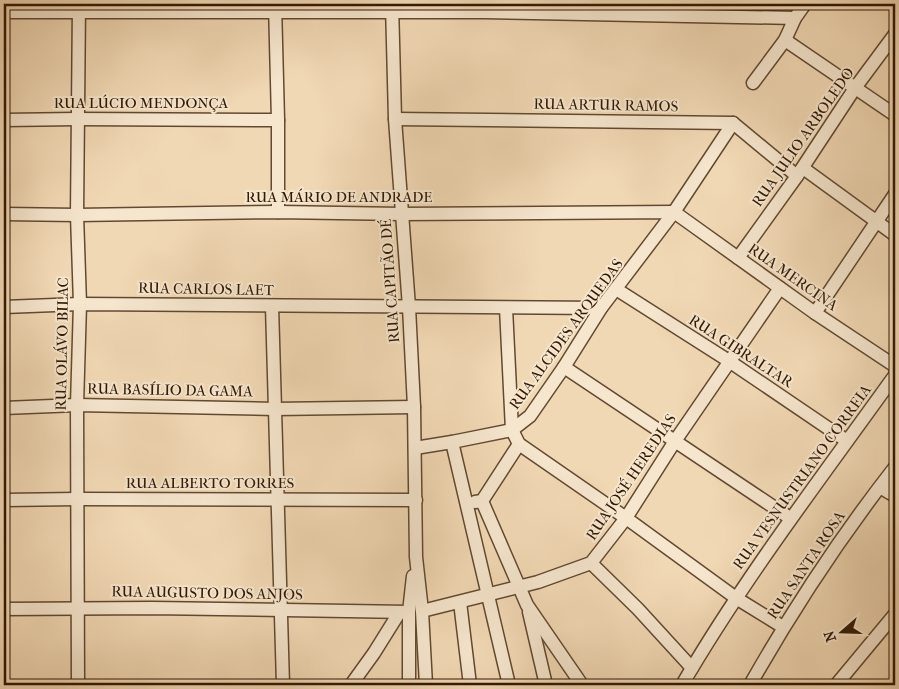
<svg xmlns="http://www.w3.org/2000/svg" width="899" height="689" viewBox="0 0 899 689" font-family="'IM FELL French Canon',serif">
  <rect width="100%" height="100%" fill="#f1d8b4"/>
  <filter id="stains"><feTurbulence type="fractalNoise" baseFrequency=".004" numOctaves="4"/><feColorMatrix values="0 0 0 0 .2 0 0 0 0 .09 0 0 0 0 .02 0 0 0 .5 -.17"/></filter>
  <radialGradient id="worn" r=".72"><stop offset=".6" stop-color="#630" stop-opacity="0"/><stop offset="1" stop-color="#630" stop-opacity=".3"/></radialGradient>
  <g fill="#d1b896" stroke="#82684e">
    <polygon points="529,4 600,4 601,11 530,9"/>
    <polygon points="638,4 803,4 795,16 639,12"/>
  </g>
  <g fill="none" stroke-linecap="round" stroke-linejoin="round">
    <defs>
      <g id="minor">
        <polyline points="275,4 278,120 278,212"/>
        <polyline points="392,4 395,119 409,307 414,407 416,557 422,611 426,685"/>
        <polyline points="4,12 484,12 795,18"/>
        <polyline points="785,40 895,115"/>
        <polyline points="753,83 785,40 795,18 805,4"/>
        <polyline points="395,119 733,123 797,176"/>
        <polyline points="4,120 77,119 278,120"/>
        <polyline points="803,168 895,235"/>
        <polyline points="4,214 77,215 278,212 401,214 674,212 815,313 895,366"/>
        <polyline points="738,258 797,176 855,88 895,34"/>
        <polyline points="616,289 729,361 847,441"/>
        <polyline points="272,306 283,685"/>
        <polyline points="4,307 80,304 601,308"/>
        <polyline points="506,308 512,430 519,444 626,518 736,598 783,627"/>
        <polyline points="815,313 895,194"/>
        <polyline points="564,367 790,518"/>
        <polyline points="4,408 77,405 275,409 414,407"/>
        <polyline points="452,442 509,685"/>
        <polyline points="415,448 452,442 512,430 530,416 564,367 601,308 674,212 733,123"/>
        <polyline points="880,487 895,496"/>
        <polyline points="4,500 77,499 416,500"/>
        <polyline points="482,501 527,605 582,685"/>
        <polyline points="475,502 482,501 519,444"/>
        <polyline points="591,563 638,609 692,668"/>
        <polyline points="460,602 470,685"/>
        <polyline points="4,609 152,608 409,612"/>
        <polyline points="422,611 538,582 591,563 626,518 675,441 780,288"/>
        <polyline points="529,612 546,685"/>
        <polyline points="78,685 77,405 80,304 77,215 79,4"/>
        <polyline points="351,685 374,653 399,613"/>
        <polyline points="409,685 409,612 413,576"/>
        <path d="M682,685c63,-108 140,-208 213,-310"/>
        <path d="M750,685c43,-76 91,-149 145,-218"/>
        <polyline points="836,685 895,614"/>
      </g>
    </defs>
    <use href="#minor" stroke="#624931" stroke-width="15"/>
    <use href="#minor" stroke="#f6e6ce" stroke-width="12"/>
  </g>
  <g text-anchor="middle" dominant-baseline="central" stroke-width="4" stroke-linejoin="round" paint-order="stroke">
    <g font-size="15" fill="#321905" stroke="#f6e6ce">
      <text x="141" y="103">RUA LÚCIO MENDONÇA</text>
      <text transform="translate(606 105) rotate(1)">RUA ARTUR RAMOS</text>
      <text transform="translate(803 137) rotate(-55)">RUA JULIO ARBOLEDO</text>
      <text x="339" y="197">RUA MÁRIO DE ANDRADE</text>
      <text transform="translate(793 277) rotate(35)">RUA MERCINA</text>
      <text transform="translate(390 281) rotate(-94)">RUA CAPITÃO DÉ</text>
      <text transform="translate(206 289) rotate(1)">RUA CARLOS LAET</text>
      <text transform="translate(566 334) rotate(-54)">RUA ALCIDES ARQUEDAS</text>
      <text transform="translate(62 344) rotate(-89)">RUA OLÁVO BILAC</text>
      <text transform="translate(741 351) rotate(33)">RUA GIBRALTAR</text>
      <text transform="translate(170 390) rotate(1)">RUA BASÍLIO DA GAMA</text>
      <text transform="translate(631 477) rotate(-56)">RUA JOSÉ HEREDIAS</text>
      <text transform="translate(802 477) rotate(-54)">RUA VESNUSTRIANO CORREIA</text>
      <text x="210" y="483">RUA ALBERTO TORRES</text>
      <text transform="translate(806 565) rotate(-56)">RUA SANTA ROSA</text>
      <text transform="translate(207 593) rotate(1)">RUA AUGUSTO DOS ANJOS</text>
    </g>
  </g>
  <rect width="899" height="689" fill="none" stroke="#f1d8b4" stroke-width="20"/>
  <rect x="5" y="5" width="889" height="679" fill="none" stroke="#321905" stroke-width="2.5"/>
  <rect x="10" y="10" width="879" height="669" fill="none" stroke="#321905"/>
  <g transform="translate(842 632) rotate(250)" stroke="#f6e6ce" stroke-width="4" paint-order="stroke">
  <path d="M0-4L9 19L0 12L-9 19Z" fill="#321905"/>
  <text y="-8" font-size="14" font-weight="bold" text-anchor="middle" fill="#321905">N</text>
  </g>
  <rect width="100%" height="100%" filter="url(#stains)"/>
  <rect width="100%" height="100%" fill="url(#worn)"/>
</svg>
